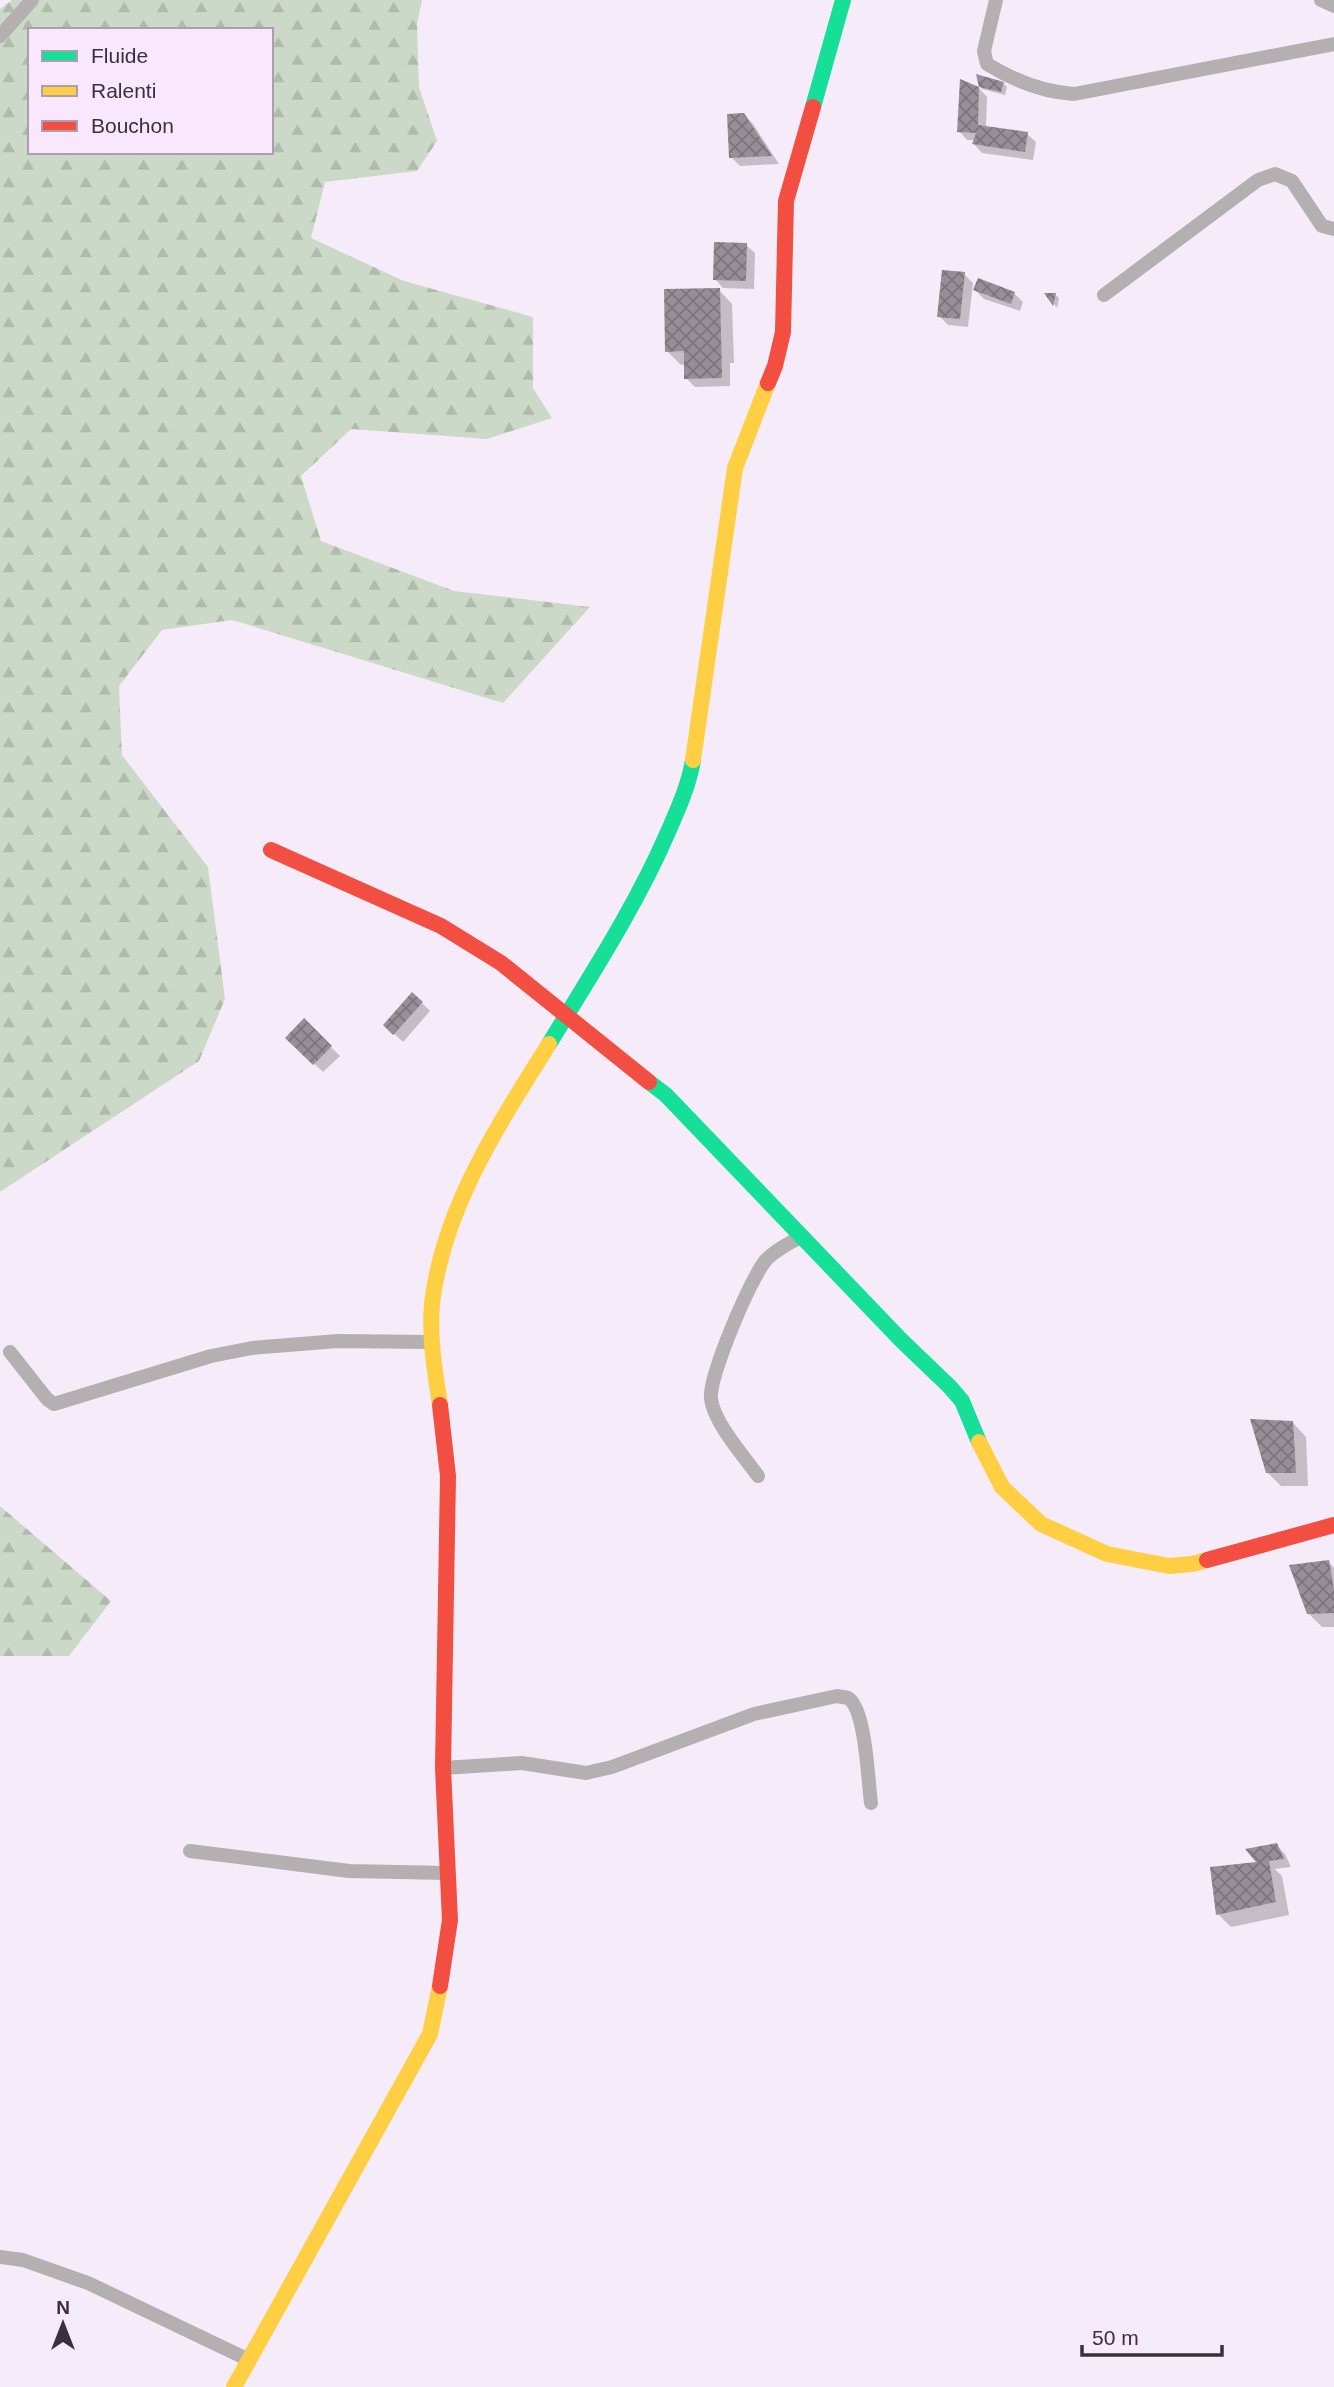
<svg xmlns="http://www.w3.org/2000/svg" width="1334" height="2387" viewBox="0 0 1334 2387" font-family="Arial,sans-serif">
  <defs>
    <pattern id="forest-firs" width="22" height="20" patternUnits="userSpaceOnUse" patternTransform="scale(1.75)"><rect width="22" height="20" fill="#cdd9c8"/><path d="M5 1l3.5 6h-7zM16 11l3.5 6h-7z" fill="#b1bbad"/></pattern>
    <pattern id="building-cross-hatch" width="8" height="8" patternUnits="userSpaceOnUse" patternTransform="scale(1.75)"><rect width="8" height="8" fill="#968e98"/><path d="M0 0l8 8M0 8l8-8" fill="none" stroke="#7b757d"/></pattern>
  </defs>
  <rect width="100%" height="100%" fill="#f6ecf9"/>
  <g fill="url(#forest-firs)" fill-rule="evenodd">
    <path d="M12,0h410l-5,24 2,63 18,54 -20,30 -92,11 -14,56 93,43 129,36v71l19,30 -65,21 -136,-10 -50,47 20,65 133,50 136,16 -87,96 -271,-83 -70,10 -43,56 3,69 86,112 17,132 -26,62 -199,131v-1183zM30,30h241v122h-241z"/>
    <polygon points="0,1506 111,1601 69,1656 0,1656"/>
  </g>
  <g fill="#0003">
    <polygon points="978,77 1003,83 1007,87 1005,95 982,89"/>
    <polygon points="962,82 979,88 987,97 986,128 1027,134 1036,142 1033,160 982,153 974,144 975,140 967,140 959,131"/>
    <polygon points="744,115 753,124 779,164 740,166 731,157"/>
    <polygon points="746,245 755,253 754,289 723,288 715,279"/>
    <polygon points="964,274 973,283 968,327 948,325 939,316"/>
    <polygon points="719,290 732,304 734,363 730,363 730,386 695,387 686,378 686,364 681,365 667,351"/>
    <polygon points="975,290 1014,293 1023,302 1020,311 984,299"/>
    <polygon points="1047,295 1056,295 1059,298 1057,308"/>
    <polygon points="422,1003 430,1011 403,1042 385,1025"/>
    <polygon points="304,1021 340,1056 323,1072 287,1038"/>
    <polygon points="1293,1423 1306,1437 1308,1486 1281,1486 1267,1472"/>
    <polygon points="1329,1562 1334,1568 1334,1627 1322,1627 1308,1613"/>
    <polygon points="1276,1845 1285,1854 1291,1867 1275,1869 1282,1876 1289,1915 1231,1927 1218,1914"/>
  </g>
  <g fill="url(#building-cross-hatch)">
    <polygon points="976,74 1004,82 1001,92 979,87"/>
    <polygon points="960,79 979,87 978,125 1028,132 1025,152 972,144 976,133 957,132"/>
    <polygon points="744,113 772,156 729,158 727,114"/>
    <polygon points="714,242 747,243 746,281 713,280"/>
    <polygon points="942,270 965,272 960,319 937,317"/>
    <polygon points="978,278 1015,292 1011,304 973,290"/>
    <polygon points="720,288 722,378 684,379 684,351 665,352 664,289"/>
    <polygon points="1044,293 1056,293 1053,306"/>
    <polygon points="412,992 423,1002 393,1035 383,1025"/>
    <polygon points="304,1018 332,1046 313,1065 285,1038"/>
    <polygon points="1250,1419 1293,1421 1296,1473 1266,1473"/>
    <polygon points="1329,1560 1334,1590 1334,1613 1307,1614 1289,1565"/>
    <polygon points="1277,1843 1284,1859 1269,1861 1276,1902 1216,1915 1210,1867 1256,1862 1245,1849"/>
  </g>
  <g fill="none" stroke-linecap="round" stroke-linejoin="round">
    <g stroke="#b4afb1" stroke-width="14">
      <path d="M996,0l-12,51 3,13c26,16 57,28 87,30l260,-50"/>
      <polyline points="1321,0 1334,6"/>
      <polyline points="0,36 32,0"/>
      <polyline points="1104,295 1258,180 1275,174 1292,181 1322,226 1334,229"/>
      <polyline points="10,1352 47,1399 54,1404 211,1356 252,1348 338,1341 430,1342"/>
      <path d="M758,1476c-14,-20 -44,-53 -47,-77 -3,-21 40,-122 55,-139 9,-10 24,-17 36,-24"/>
      <path d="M443,1768l79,-5 64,10 26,-6 142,-53 83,-18c3,1 8,1 11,2 18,11 20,84 23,105"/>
      <polyline points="190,1851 349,1871 448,1873"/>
      <polyline points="0,2257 23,2260 88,2283 247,2359"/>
    </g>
    <g stroke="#16e098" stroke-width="16">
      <polyline points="813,107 843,0"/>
      <path d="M549,1044c42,-69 87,-138 119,-212 10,-23 21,-47 25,-72"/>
      <polyline points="649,1082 666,1095 901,1340 950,1387 962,1401 979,1442"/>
    </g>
    <g stroke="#ffcf43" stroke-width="16">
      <polyline points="693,760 735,468 768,383"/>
      <path d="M440,1405c-5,-33 -11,-67 -8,-101 11,-96 67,-180 117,-260"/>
      <polyline points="979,1442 1002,1487 1041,1524 1107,1554 1169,1566 1192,1564 1207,1560"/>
      <polyline points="234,2387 430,2034 440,1986"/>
    </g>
    <g stroke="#f24e42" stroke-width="16">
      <polyline points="768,383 775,366 783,332 786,201 813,107"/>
      <polyline points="271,850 441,926 501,963 649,1082"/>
      <polyline points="1207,1560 1334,1525"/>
      <polyline points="440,1986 450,1920 443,1768 448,1476 440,1405"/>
    </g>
  </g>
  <rect x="28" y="28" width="245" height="126" fill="#f9e7fe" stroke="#ac9eb0" stroke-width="2"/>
  <rect x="42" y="51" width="35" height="10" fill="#16e098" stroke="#ac9eb0" stroke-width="2"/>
  <text x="91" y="63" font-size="21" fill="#38313a">Fluide</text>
  <rect x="42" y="86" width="35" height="10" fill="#ffcf43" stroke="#ac9eb0" stroke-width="2"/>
  <text x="91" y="98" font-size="21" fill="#38313a">Ralenti</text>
  <rect x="42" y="121" width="35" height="10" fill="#f24e42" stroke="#ac9eb0" stroke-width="2"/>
  <text x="91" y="133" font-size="21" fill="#38313a">Bouchon</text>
  <g transform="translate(63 2324)" stroke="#f9e7fe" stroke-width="5" paint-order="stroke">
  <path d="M0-5L12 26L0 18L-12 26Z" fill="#38313a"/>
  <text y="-10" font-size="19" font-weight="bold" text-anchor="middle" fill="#38313a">N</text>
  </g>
  <path d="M1082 2345v10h140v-10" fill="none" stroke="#38313a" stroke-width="3.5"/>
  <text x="1092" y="2345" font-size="21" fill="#38313a" stroke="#f9e7fe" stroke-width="5" paint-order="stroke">50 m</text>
</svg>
